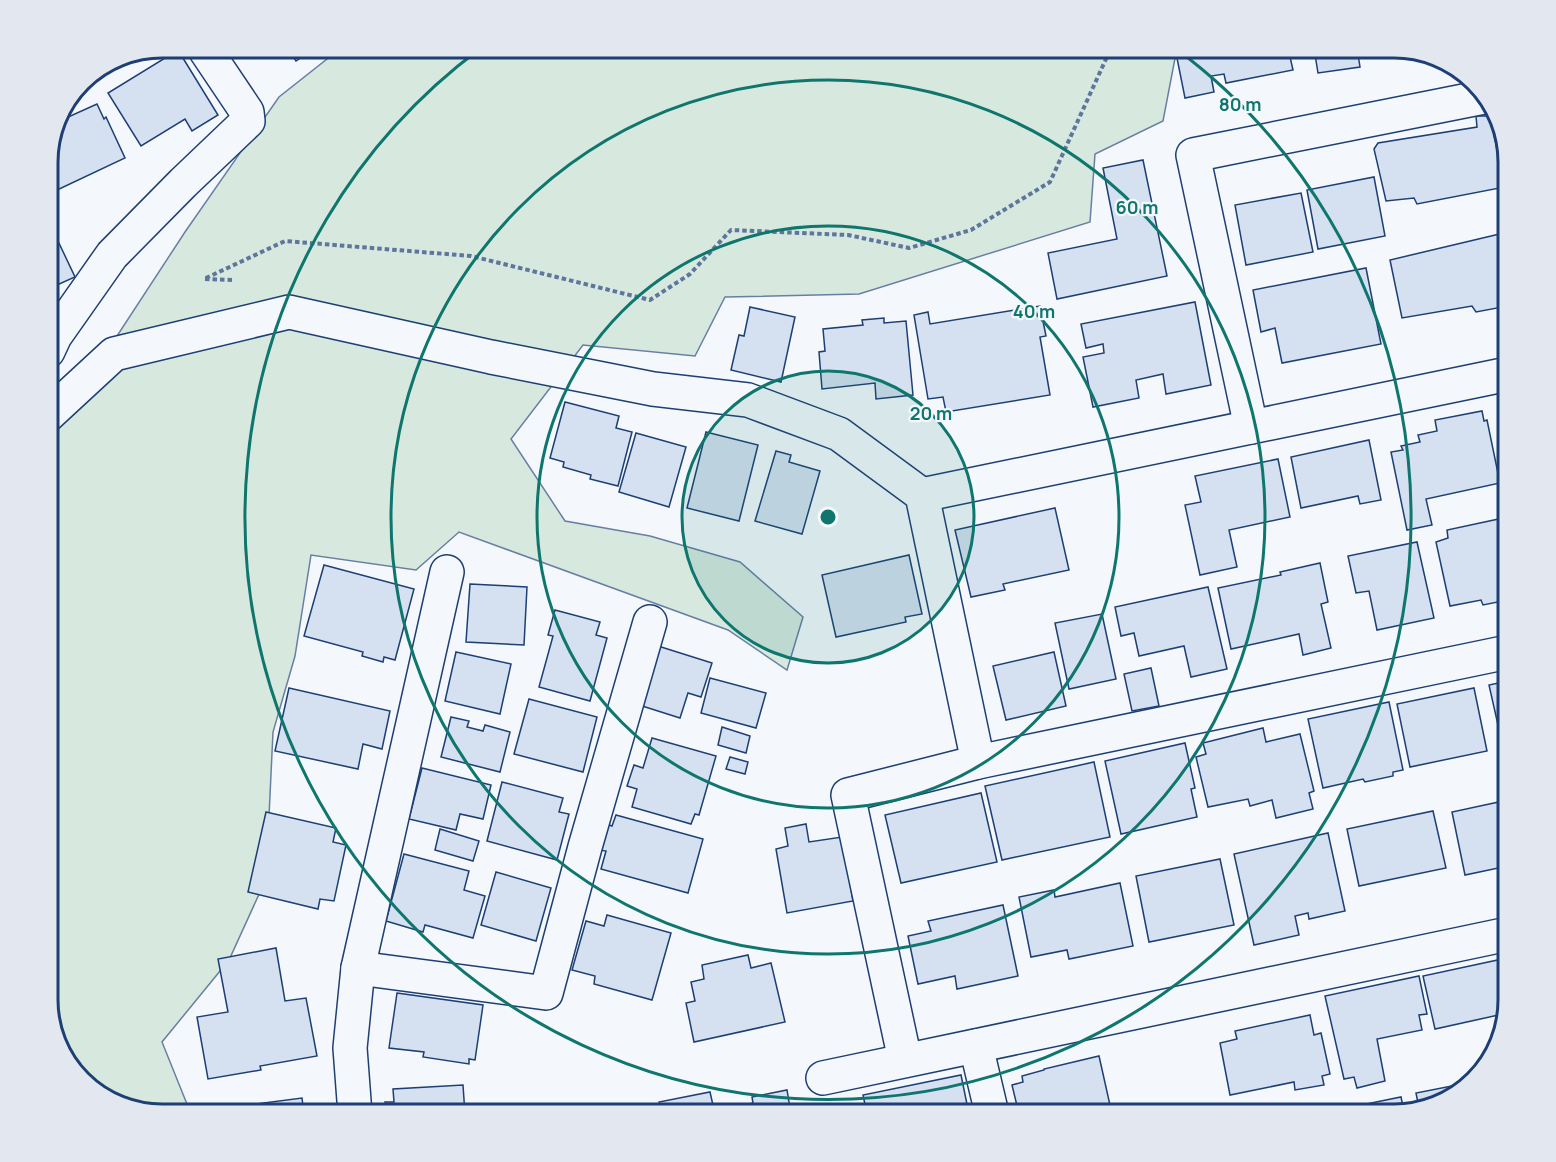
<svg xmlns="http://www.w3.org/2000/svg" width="1556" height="1162" viewBox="0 0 1556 1162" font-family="Manrope,sans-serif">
  <rect width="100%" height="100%" fill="#f4f7fb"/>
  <polygon fill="#d7e8df" stroke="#687fa3" stroke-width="1.5" points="341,48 1177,48 1163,121 1095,154 1090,222 859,294 725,297 695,356 583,345 511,439 565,521 650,536 740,562 803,617 787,670 728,630 459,532 416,570 311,555 295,656 273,732 266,879 229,960 162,1042 191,1114 163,1114 93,1090 60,1050 48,1006 48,435 68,411 185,232 279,97"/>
  <g fill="#d5e0f0" stroke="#1d3f73" stroke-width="1.5">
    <polygon points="287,48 315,48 296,61"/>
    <polygon points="1220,48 1288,48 1293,70 1226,83 1224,74 1211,76 1214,92 1185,98 1177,58 1220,50"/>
    <polygon points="1314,48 1357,48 1360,67 1318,73"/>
    <polygon points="178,50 218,115 192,131 185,119 141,146 108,93"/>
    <polygon points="97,104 104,119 106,117 125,158 55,191 48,177 48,155 57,122"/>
    <polygon points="1476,116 1490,116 1505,187 1417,204 1414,198 1386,201 1374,149 1378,143 1477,127"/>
    <polygon points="1143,160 1167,276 1057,299 1048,253 1117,239 1103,168"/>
    <polygon points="1374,177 1385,236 1318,249 1307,190"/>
    <polygon points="1301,193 1313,252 1246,265 1235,205"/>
    <polygon points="49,222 75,277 48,289 48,223"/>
    <polygon points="1508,232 1508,306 1476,312 1472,306 1402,318 1390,260"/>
    <polygon points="1366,268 1381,344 1282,363 1275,328 1261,332 1253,290"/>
    <polygon points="1195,302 1211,385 1166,394 1163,374 1136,380 1139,398 1093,407 1083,357 1104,353 1103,344 1086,348 1081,324"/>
    <polygon points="1040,306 1046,336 1040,337 1050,395 946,412 943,397 928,399 914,315 928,312 930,324"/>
    <polygon points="750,307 795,317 781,382 731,370 739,335 744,336"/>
    <polygon points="884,318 884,323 906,321 913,395 876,399 875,383 822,389 819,352 825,351 823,329 863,325 862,320"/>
    <polygon points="565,402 619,416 616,428 632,432 618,486 590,479 591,475 563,467 564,462 550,458"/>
    <polygon points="1508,404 1508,430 1503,405"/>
    <polygon points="1482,411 1484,421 1487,420 1500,483 1426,499 1432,525 1407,530 1391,452 1403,450 1401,446 1420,442 1418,435 1437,431 1435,420"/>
    <polygon points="706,432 758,445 739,521 687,508"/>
    <polygon points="636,433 686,447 669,507 619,492"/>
    <polygon points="1369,440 1381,500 1360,504 1358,496 1301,508 1291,457"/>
    <polygon points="776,451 791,455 789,462 820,471 802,534 755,521"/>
    <polygon points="1278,459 1290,517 1229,530 1237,567 1200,575 1185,505 1201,502 1195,476"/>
    <polygon points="1055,508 1069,570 1003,584 1005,590 971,597 955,530"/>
    <polygon points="1508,517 1508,594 1507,594 1508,600 1483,605 1481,600 1450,606 1436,542 1448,538 1447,530"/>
    <polygon points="1417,542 1434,618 1377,630 1369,591 1356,593 1348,556"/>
    <polygon points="909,555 922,614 905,617 906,622 836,637 822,575"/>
    <polygon points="1320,563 1328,602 1321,604 1331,648 1303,655 1299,634 1231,649 1218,588 1281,575 1280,572"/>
    <polygon points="324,565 414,589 395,660 384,657 383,662 362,656 363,652 304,636"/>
    <polygon points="470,584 527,587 524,645 466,642"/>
    <polygon points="1208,587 1227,669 1191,677 1184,646 1139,656 1134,633 1121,636 1115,607"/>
    <polygon points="555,610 600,622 596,635 607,638 590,701 539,687 553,636 548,635"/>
    <polygon points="1102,614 1116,679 1069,689 1055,623"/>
    <polygon points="658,646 712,663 701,697 688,693 680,718 639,705"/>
    <polygon points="456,652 511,664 500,714 445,701"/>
    <polygon points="1054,652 1066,706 1006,720 993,666"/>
    <polygon points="1151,668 1159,706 1132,711 1124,674"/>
    <polygon points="710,678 766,693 756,728 701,713"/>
    <polygon points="1508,681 1508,765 1507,765 1489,685"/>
    <polygon points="289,688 390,711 382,749 363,744 358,769 275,751"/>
    <polygon points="1474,688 1487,751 1410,767 1397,704"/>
    <polygon points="529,699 597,717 583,772 514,754"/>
    <polygon points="1389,702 1403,770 1393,772 1393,776 1365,782 1363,779 1323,788 1308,719"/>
    <polygon points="451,717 469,721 467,727 483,731 485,725 510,732 500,772 441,757"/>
    <polygon points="722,727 750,736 746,753 718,745"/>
    <polygon points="1263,728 1266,742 1300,734 1314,791 1309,793 1313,809 1276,818 1272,800 1250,806 1248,799 1208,807 1196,757 1206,754 1203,743"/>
    <polygon points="652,738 716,756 699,815 695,814 691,824 632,807 637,789 627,786 634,765 643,768"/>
    <polygon points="1185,743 1195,788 1191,789 1197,817 1121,834 1105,761"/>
    <polygon points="730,757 748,762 745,774 726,769"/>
    <polygon points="1094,762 1110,837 1002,860 985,786"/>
    <polygon points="422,768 491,785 483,819 460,814 456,830 409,819"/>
    <polygon points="502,782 563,798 559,812 569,814 557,860 487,841"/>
    <polygon points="981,793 997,862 901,883 885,815"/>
    <polygon points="1508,800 1508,866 1465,875 1452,812"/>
    <polygon points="1433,811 1446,868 1359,886 1347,829"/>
    <polygon points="266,812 336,828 333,842 346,845 334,901 320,899 318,909 248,892"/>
    <polygon points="616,815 703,839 688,893 601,869 606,851 599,850 606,824 612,826"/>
    <polygon points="806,824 809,842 842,837 853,901 787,913 776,849 788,846 785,828"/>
    <polygon points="440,829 479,841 473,861 435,850"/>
    <polygon points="1328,833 1345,911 1309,919 1308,913 1295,916 1299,935 1254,945 1234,854"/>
    <polygon points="404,854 469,871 464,890 485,896 473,938 425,925 423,932 386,921"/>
    <polygon points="1220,859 1234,925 1149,942 1136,876"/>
    <polygon points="496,872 551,888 536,941 481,925"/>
    <polygon points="1120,883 1133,946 1069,959 1067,950 1031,957 1019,897 1054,890 1055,897"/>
    <polygon points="1003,905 1018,976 957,989 955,976 918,984 908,936 931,931 928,921"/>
    <polygon points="607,915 671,933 652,1000 594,984 595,976 572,970 586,921 604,926"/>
    <polygon points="276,948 285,1001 306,998 317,1056 260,1066 261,1070 208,1079 197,1017 228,1012 218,959"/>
    <polygon points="748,955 751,968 771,963 785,1022 694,1042 686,1003 695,1001 691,982 704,979 702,965"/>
    <polygon points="1507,958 1508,965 1508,999 1503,1014 1435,1029 1423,976"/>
    <polygon points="1419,976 1427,1014 1419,1015 1422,1030 1377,1039 1385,1081 1357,1088 1354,1077 1344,1079 1325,996"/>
    <polygon points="397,993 483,1005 475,1060 469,1059 469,1064 423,1057 424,1052 389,1048"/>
    <polygon points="1310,1015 1314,1035 1321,1033 1330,1074 1322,1076 1324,1085 1295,1090 1294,1082 1230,1095 1220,1043 1237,1039 1235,1031"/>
    <polygon points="1099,1056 1112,1114 1019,1114 1012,1085 1023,1082 1022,1076 1044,1070 1044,1069"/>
    <polygon points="961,1075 969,1114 867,1114 863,1095"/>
    <polygon points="1467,1083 1444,1102 1419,1108 1416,1093"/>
    <polygon points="463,1085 465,1114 385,1114 385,1102 394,1102 393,1089"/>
    <polygon points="787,1090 791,1114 719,1114 718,1111 753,1103 752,1097"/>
    <polygon points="710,1092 715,1114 662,1114 659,1102"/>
    <polygon points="1401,1097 1404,1111 1393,1114 1355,1114 1354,1109 1361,1107 1361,1105"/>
    <polygon points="302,1098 304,1114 193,1114 193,1112"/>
    <polygon points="1345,1106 1347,1114 1306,1114"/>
  </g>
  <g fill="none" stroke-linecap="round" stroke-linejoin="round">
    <defs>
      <g id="minor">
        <polyline points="48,351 55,336 112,255 183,183 248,121 247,112 204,48"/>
        <polyline points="48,415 114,354 289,312 491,357 653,389 748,400 839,434 922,495 978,762"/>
        <polyline points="1251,427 1193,155 1484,97"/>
        <polyline points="922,495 1508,374"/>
        <polyline points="358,968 546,993 585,847 650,622"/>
        <polyline points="976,1046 992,1114"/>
        <polyline points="905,1060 848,795 978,762 1508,652"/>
        <polyline points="823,1078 1508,934"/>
        <polyline points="355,1114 350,1048 358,968 447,572"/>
      </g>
    </defs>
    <use href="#minor" stroke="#1d3f73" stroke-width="36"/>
    <polyline stroke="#5e769c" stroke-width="4" stroke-dasharray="4.5 3" stroke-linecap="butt" points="232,280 204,279 285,241 471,256 650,300 690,274 731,230 848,235 909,248 971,230 1050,182 1111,48"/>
    <use href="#minor" stroke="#f4f7fb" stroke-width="33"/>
  </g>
  <circle cx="828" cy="517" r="146" fill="#0f766e" fill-opacity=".12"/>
  <g fill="none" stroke="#0f766e" stroke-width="3">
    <circle cx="828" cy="517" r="146"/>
    <circle cx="828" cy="517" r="291"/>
    <circle cx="828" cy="517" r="437"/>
    <path d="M1175 48A583 583 0 1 1 481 48"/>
  </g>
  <path d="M0 0H1556V1162H0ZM162 58H1394A104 104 0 0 1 1498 162V1000A104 104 0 0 1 1394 1104H162A104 104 0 0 1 58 1000V162A104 104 0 0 1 162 58Z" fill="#e3e8f0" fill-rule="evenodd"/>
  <path fill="none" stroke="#1d3f73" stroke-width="3" d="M162 58H1394A104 104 0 0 1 1498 162V1000A104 104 0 0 1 1394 1104H162A104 104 0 0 1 58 1000V162A104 104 0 0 1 162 58Z"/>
  <circle cx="828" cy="517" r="9" fill="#0f766e" stroke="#f4f7fb" stroke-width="3"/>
  <g font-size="18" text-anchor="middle" font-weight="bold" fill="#0f766e" stroke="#f4f7fb" stroke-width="4.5" stroke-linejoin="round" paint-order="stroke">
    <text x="1240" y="111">80 m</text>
    <text x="1137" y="214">60 m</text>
    <text x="1034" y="318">40 m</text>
    <text x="931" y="420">20 m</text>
  </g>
</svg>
